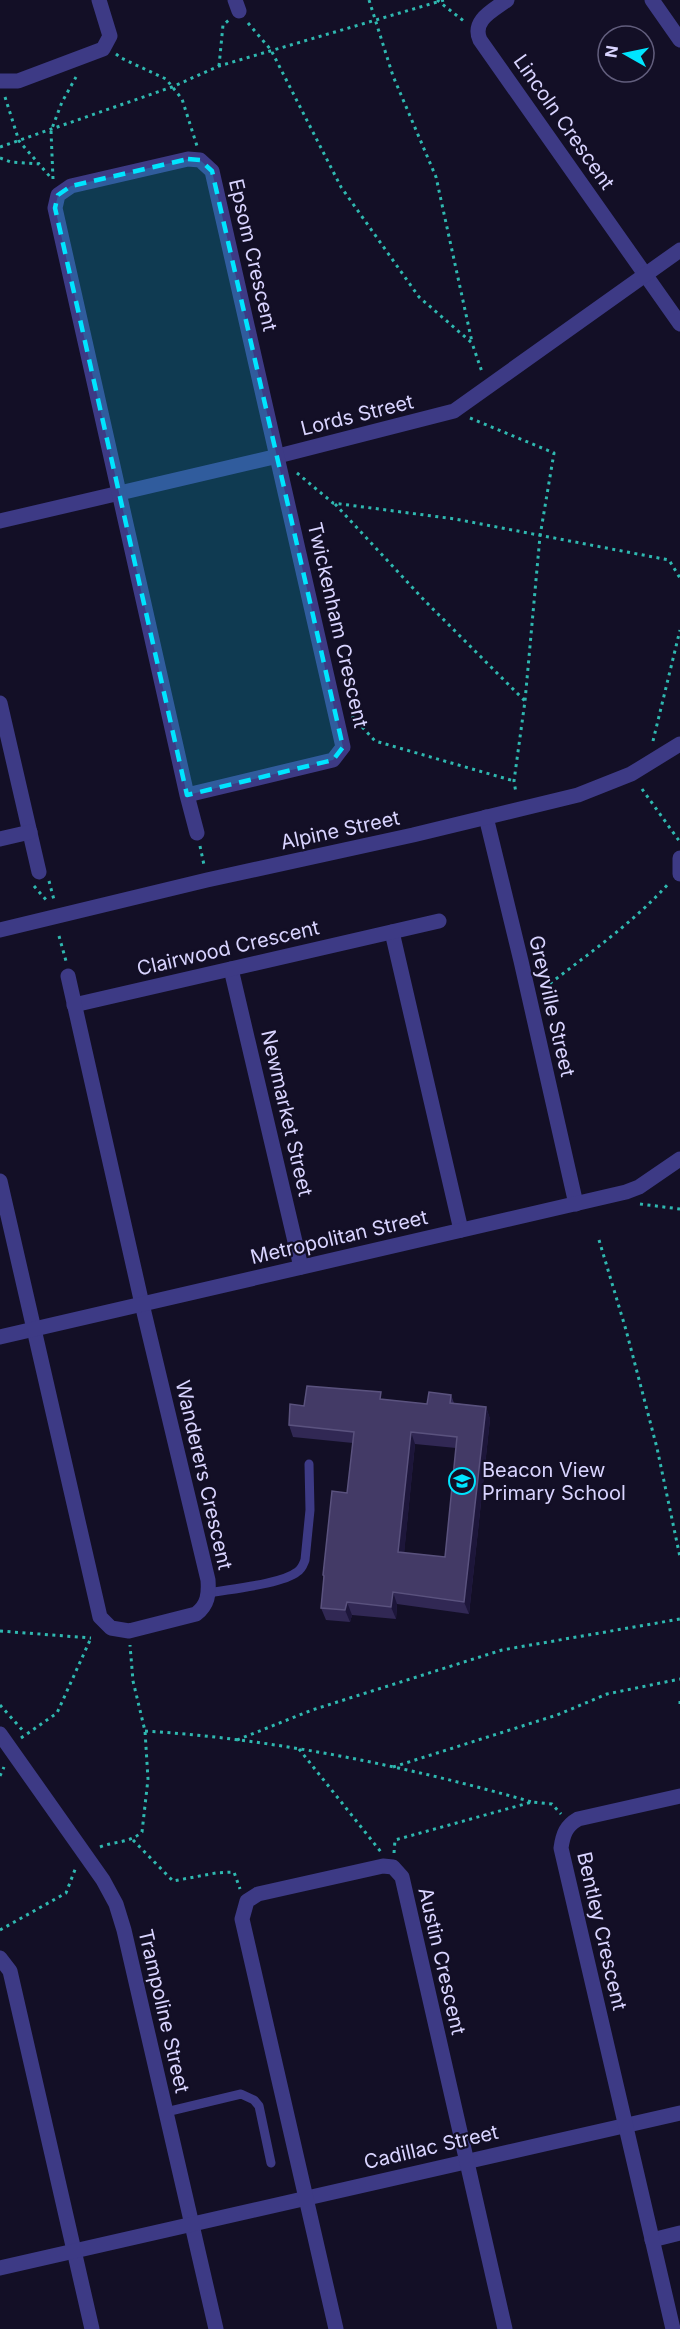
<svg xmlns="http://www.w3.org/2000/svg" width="680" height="2329" viewBox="0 0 680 2329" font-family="Inter,sans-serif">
  <rect width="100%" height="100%" fill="#130f26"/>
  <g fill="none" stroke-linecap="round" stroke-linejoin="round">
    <g stroke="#2fb8b0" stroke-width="3" stroke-dasharray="3 4.5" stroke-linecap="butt">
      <polyline points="369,0 393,76 436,177 472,342"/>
      <polyline points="437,0 465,22"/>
      <polyline points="248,23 271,50 341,187 419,297 472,343 482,372"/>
      <polyline points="116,54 121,58 166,79 182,99 197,146"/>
      <polyline points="219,66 223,25 229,20"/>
      <polyline points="5,97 19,141 39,164"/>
      <polyline points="0,147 172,87 219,66 444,0"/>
      <polyline points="0,158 11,162 39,164 52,179"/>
      <polyline points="53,179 51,131 62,102 76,77"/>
      <polyline points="470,418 554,453 540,536 525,701"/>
      <polyline points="297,473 333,503 455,519 669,560 680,578"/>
      <polyline points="335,504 425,601 525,701 514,781 516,793"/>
      <polyline points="352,716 375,741 514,781"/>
      <polyline points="653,741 680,630"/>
      <polyline points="642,789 680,842"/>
      <polyline points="200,846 204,865"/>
      <polyline points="49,881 54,900"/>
      <polyline points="34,886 47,901"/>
      <polyline points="59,936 66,961"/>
      <path d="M544,988c43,-33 89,-65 125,-105"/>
      <polyline points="640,1204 680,1209"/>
      <polyline points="599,1240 626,1330 657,1448 680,1557"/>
      <polyline points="0,1631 91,1638"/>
      <polyline points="680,1701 680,1707"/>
      <polyline points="0,1705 25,1733"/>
      <path d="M145,1731c130,8 261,35 387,71"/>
      <polyline points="21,1738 57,1713 91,1638"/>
      <polyline points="237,1740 312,1710 502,1650 680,1619"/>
      <polyline points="299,1749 381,1852"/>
      <polyline points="393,1767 557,1715 607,1694 680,1679"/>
      <polyline points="0,1776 4,1767"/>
      <polyline points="133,1840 173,1881 216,1873 234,1872 240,1889"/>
      <path d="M100,1847c15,-6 30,-4 42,-15l6,-53 -3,-48 -12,-50 -3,-36"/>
      <polyline points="394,1853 395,1840 532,1802 552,1804 561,1814"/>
      <polyline points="0,1930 66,1893 76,1867"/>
    </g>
    <g stroke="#3d3a85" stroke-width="9">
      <path d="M209,1593c21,-4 73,-9 88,-21 5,-3 6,-7 8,-12l5,-50 -1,-46"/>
      <polyline points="166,2112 241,2094 254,2100 259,2106 271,2163"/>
    </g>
    <g stroke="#3d3a85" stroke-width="15">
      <polyline points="235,0 239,11"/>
      <path d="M507,0c-13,10 -36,20 -27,40l200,284"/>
      <polyline points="652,0 680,40"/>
      <polyline points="0,81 18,81 103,49 110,36 99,0"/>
      <polyline points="0,521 278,456 454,411 680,250"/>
      <polyline points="0,703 39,872"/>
      <polyline points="187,795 333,760 343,747 212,171 200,160 188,159 71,186 58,195 55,208 187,795 197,833"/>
      <polyline points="486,817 521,961 576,1204"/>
      <polyline points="0,839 30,832"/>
      <polyline points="680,858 680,874"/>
      <polyline points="392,932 461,1230"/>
      <polyline points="231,969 301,1267"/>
      <polyline points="74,1005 439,921"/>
      <path d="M0,1181l100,436 11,11 18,3 67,-17c12,-9 13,-20 12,-34l-66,-276 -74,-328"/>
      <polyline points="0,1337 626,1192 639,1187 680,1159"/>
      <polyline points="0,1734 103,1880 116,1904 124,1930 216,2329"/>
      <polyline points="0,1958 10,1971 92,2329"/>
      <polyline points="652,2240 680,2233"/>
      <polyline points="0,2268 680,2113"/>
      <polyline points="336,2329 242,1919 247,1901 258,1894 383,1866 393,1867 402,1877 505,2329"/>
      <path d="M673,2329l-112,-481c2,-14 5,-22 17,-29l102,-23"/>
    </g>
    <polyline stroke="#3d3a85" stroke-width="15" points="0,930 207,880 413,835 578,795 631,774 680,744"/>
  </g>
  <path fill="#312854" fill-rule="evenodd" d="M451,1395l3,8 32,4 4,12 -21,195 -72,-10 -1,15 -44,-4 -2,7 -24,-2 -5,-12 3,-28 -1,-5 24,-82 6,-50 -60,-6 -4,-12 95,-25 43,4zM415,1444l41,4 -11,109 -41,-4z"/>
  <g fill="#1d163a">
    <polygon points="486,1407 490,1419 469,1614 464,1602"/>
    <polygon points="411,1432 415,1444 403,1565 398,1552"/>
    <polygon points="393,1592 397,1604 396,1619 391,1607"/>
    <polygon points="347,1602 352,1615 350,1622 345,1610"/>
  </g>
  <path fill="#433a66" stroke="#5a527e" stroke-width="1.5" fill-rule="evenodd" d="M307,1386l74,6 -1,7 47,5 2,-12 22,3 -1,8 36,4 -22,195 -71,-10 -2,15 -44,-5 -2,8 -24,-2 3,-32 -1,-1 9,-84 15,2 7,-61 -65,-7 1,-21 14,2zM411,1432l46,5 -12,120 -47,-5z"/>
  <path fill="#00e5ff" fill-opacity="0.2" stroke="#00e5ff" stroke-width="4.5" stroke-dasharray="12 8" stroke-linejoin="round" d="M188,159l12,1 12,11 131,576 -10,13 -146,35 -132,-587 3,-13 13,-9z"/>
  <defs>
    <symbol id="school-ring" viewBox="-11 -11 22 22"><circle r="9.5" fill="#130f26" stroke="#00e5ff" stroke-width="1.5"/><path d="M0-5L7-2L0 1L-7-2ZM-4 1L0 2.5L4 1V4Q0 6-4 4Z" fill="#00e5ff"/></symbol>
  </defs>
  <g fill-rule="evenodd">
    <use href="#school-ring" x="447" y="1466" width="30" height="30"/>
  </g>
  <g text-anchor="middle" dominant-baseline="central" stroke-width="4.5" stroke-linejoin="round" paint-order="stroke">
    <g font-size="20" fill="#d9d4ff" stroke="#130f26">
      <text transform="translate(564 122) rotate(55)">Lincoln Crescent</text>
      <text transform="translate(253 255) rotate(77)">Epsom Crescent</text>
      <text transform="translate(357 415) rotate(-14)">Lords Street</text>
      <text transform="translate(338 625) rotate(77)">Twickenham Crescent</text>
      <text transform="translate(340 830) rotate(-12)">Alpine Street</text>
      <text transform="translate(228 948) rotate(-13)">Clairwood Crescent</text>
      <text transform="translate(552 1006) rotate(77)">Greyville Street</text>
      <text transform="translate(287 1113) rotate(77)">Newmarket Street</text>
      <text transform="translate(339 1237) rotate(-13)">Metropolitan Street</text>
      <text transform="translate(204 1475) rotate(77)">Wanderers Crescent</text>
      <text transform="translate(602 1931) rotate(77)">Bentley Crescent</text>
      <text transform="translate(442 1961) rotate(77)">Austin Crescent</text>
      <text transform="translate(164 2011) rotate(77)">Trampoline Street</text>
      <text transform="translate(431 2147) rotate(-13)">Cadillac Street</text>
    </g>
    <g font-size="20" fill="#d9d4ff" stroke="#130f26" text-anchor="start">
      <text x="482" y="1470">Beacon View<tspan x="482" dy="23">Primary School</tspan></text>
    </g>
  </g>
  <g transform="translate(626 54) rotate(279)"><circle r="28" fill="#130f26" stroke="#625e7d" stroke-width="1.5"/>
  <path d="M0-4.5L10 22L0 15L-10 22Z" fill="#00e5ff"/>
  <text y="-9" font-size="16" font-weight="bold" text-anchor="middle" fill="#d9d4ff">N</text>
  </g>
</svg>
